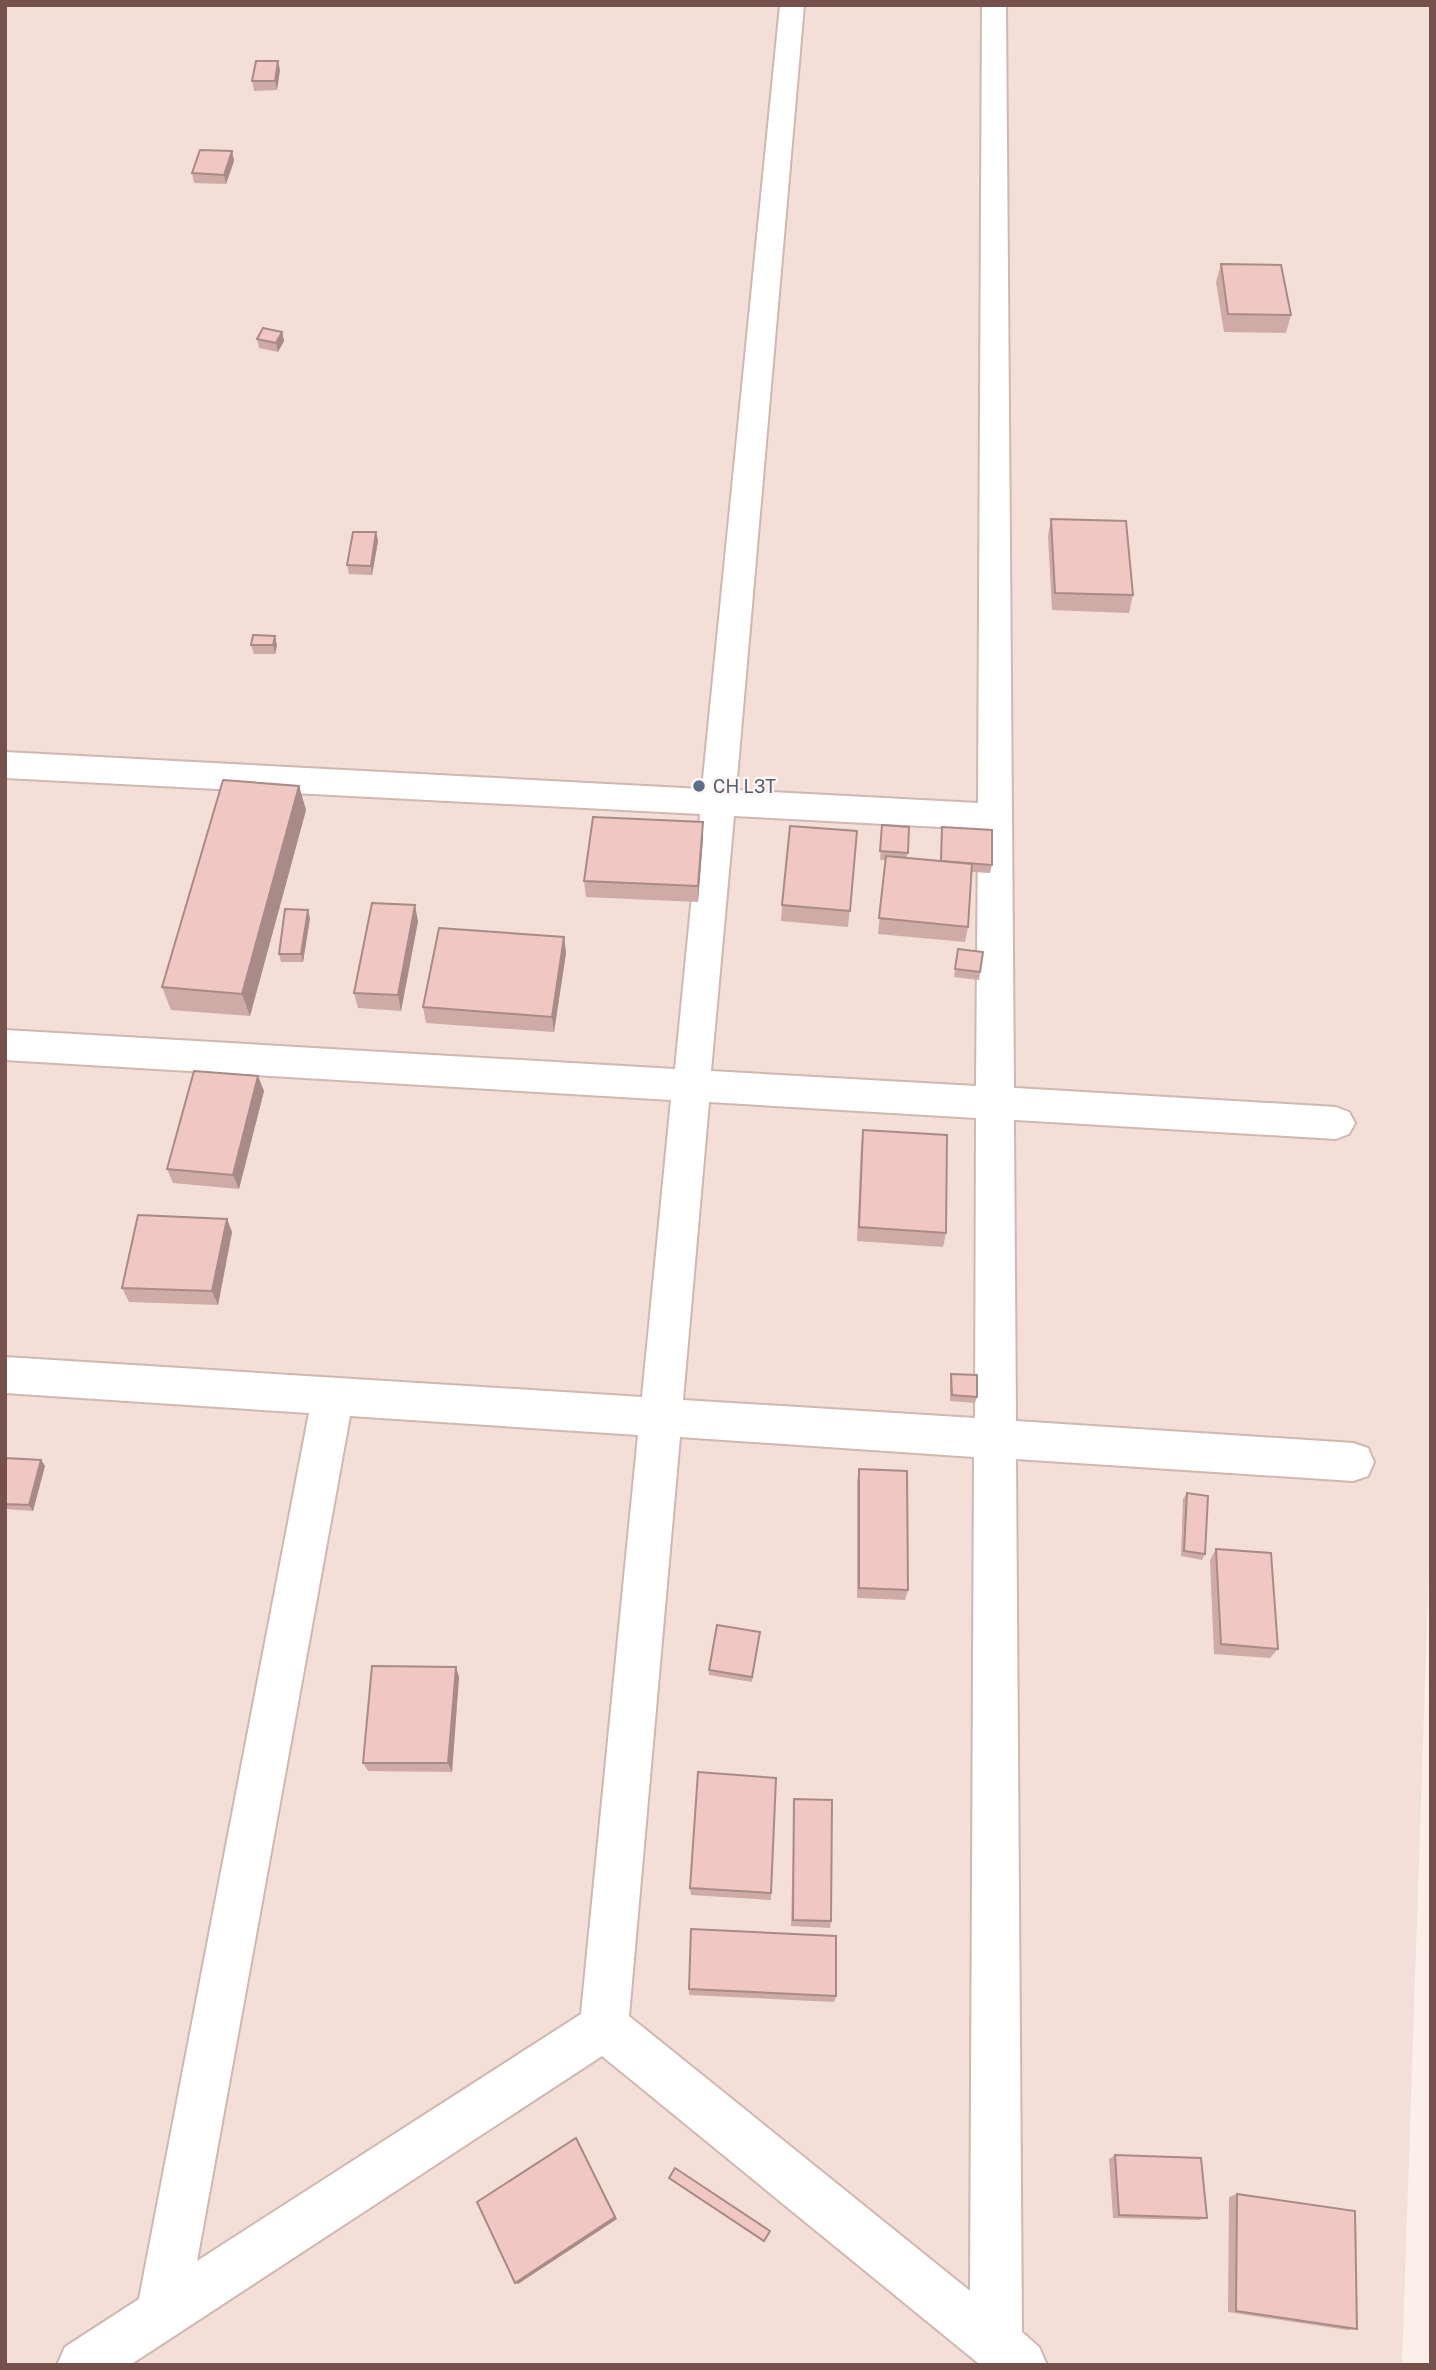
<svg xmlns="http://www.w3.org/2000/svg" width="1436" height="2370" viewBox="0 0 1436 2370" font-family="'Public Sans',sans-serif">
  <rect width="100%" height="100%" fill="#fcefe9"/>
  <polygon fill="#f3dfd8" points="5,5 1431,5 1431,1508 1402,2365 5,2365"/>
  <g fill="none" stroke-linecap="round" stroke-linejoin="round">
    <defs>
      <path id="minor" d="M780,5h24l-68,785 242,13 4,-798h24l8,1083 322,19 13,5 6,11 -6,11 -13,5 -322,-19 2,301 337,22 15,5 6,14 -6,14 -15,5 -337,-22 6,873 17,15 8,18 -69,-2 -376,-307 -472,309h-73l8,-18 74,-48 170,-886 -304,-20v-36l637,40 29,-297 -666,-40v-30l670,39 25,-255 -695,-36v-26l697,37zM734,816l244,13 -2,257 -265,-15zM709,1102l267,16 -1,300 -292,-18zM350,1416l288,19 -57,579 -384,247zM680,1437l294,20 -4,834 -341,-275z"/>
    </defs>
    <use href="#minor" stroke="#d0b7b1" stroke-width="4"/>
    <use href="#minor" fill="#fff" fill-rule="evenodd"/>
  </g>
  <g fill="#ceaba7">
    <polygon points="280,70 277,90 254,91 252,81"/>
    <polygon points="232,151 234,161 226,184 194,183 192,173"/>
    <polygon points="1221,264 1291,315 1286,333 1224,332 1216,282"/>
    <polygon points="282,332 284,341 278,352 259,348 257,339"/>
    <polygon points="1051,519 1133,595 1129,613 1052,610 1048,536"/>
    <polygon points="376,532 378,541 372,575 349,574 347,565"/>
    <polygon points="251,645 277,645 275,654 254,654"/>
    <polygon points="299,786 306,810 250,1016 171,1010 162,987"/>
    <polygon points="703,822 703,838 698,902 586,897 584,881"/>
    <polygon points="882,825 909,827 907,858 940,861 942,827 992,865 990,873 971,872 968,927 965,942 878,934 886,860 880,860"/>
    <polygon points="857,831 848,927 781,921 782,905"/>
    <polygon points="310,918 303,962 281,962 279,954"/>
    <polygon points="418,921 401,1011 358,1008 354,993"/>
    <polygon points="564,937 566,953 554,1032 426,1023 423,1007"/>
    <polygon points="958,949 980,972 979,980 954,977"/>
    <polygon points="264,1091 239,1189 173,1183 167,1169"/>
    <polygon points="863,1130 946,1233 943,1247 857,1241 861,1145"/>
    <polygon points="227,1219 232,1232 218,1305 129,1302 122,1288"/>
    <polygon points="951,1374 977,1397 975,1403 950,1401 950,1380"/>
    <polygon points="5,1458 41,1460 45,1466 33,1511 5,1509"/>
    <polygon points="859,1469 908,1590 905,1600 857,1598 857,1481"/>
    <polygon points="1187,1493 1205,1554 1202,1560 1181,1556 1183,1499"/>
    <polygon points="1216,1549 1278,1649 1270,1658 1214,1654 1210,1560"/>
    <polygon points="760,1632 752,1682 709,1675 709,1670"/>
    <polygon points="456,1667 459,1677 452,1772 368,1771 363,1763"/>
    <polygon points="794,1799 831,1921 830,1928 791,1926"/>
    <polygon points="690,1888 771,1893 771,1900 691,1895"/>
    <polygon points="689,1989 836,1996 834,2002 689,1995"/>
    <polygon points="1115,2155 1207,2218 1199,2220 1113,2218 1109,2159"/>
    <polygon points="669,2178 770,2231 764,2242 669,2179"/>
    <polygon points="1237,2194 1357,2329 1347,2330 1228,2312 1229,2197"/>
  </g>
  <g fill="#a88b88">
    <polygon points="278,61 280,70 277,90 275,81"/>
    <polygon points="232,151 234,161 226,184 224,175"/>
    <polygon points="282,332 284,341 278,352 276,343"/>
    <polygon points="376,532 378,541 372,575 371,566"/>
    <polygon points="275,636 277,645 275,654 273,645"/>
    <polygon points="299,786 306,810 250,1016 242,994"/>
    <polygon points="703,822 703,838 698,902 698,886"/>
    <polygon points="415,905 418,921 401,1011 398,995"/>
    <polygon points="308,910 310,918 303,962 301,954"/>
    <polygon points="564,937 566,953 554,1032 552,1017"/>
    <polygon points="258,1076 264,1091 239,1189 233,1175"/>
    <polygon points="227,1219 232,1232 218,1305 212,1291"/>
    <polygon points="41,1460 45,1466 33,1511 29,1505"/>
    <polygon points="456,1667 459,1677 452,1772 448,1763"/>
    <polygon points="576,2138 617,2219 518,2284 515,2283"/>
  </g>
  <g fill="#f0c7c2" stroke="#a88b88" stroke-width="2">
    <polygon points="256,61 278,61 275,81 252,81"/>
    <polygon points="200,150 232,151 224,175 192,173"/>
    <polygon points="1221,264 1281,265 1291,315 1228,314"/>
    <polygon points="263,328 282,332 276,343 257,339"/>
    <polygon points="1051,519 1126,521 1133,595 1055,593"/>
    <polygon points="353,532 376,532 371,566 347,565"/>
    <polygon points="253,635 275,636 273,645 251,645"/>
    <polygon points="223,780 299,786 242,994 162,987"/>
    <polygon points="593,817 703,822 698,886 584,881"/>
    <polygon points="882,825 909,827 908,853 880,851"/>
    <polygon points="790,826 857,831 850,911 782,905"/>
    <polygon points="942,827 992,830 992,865 941,861"/>
    <polygon points="886,856 972,864 968,927 879,918"/>
    <polygon points="372,903 415,905 398,995 354,993"/>
    <polygon points="285,909 308,910 301,954 279,954"/>
    <polygon points="439,928 564,937 552,1017 423,1007"/>
    <polygon points="958,949 983,952 980,972 955,969"/>
    <polygon points="194,1071 258,1076 233,1175 167,1169"/>
    <polygon points="863,1130 947,1135 946,1233 859,1227"/>
    <polygon points="138,1215 227,1219 212,1291 122,1288"/>
    <polygon points="951,1374 977,1375 977,1397 952,1395"/>
    <polygon points="5,1458 41,1460 29,1505 5,1504"/>
    <polygon points="859,1469 907,1471 908,1590 859,1588"/>
    <polygon points="1187,1493 1208,1496 1205,1554 1184,1551"/>
    <polygon points="1216,1549 1271,1553 1278,1649 1221,1644"/>
    <polygon points="717,1625 760,1632 752,1677 709,1670"/>
    <polygon points="372,1666 456,1667 448,1763 363,1763"/>
    <polygon points="698,1772 776,1778 771,1893 690,1888"/>
    <polygon points="794,1799 832,1800 831,1921 793,1920"/>
    <polygon points="691,1929 836,1936 836,1996 689,1989"/>
    <polygon points="576,2138 615,2217 515,2283 477,2202"/>
    <polygon points="1115,2155 1201,2158 1207,2218 1119,2215"/>
    <polygon points="675,2168 770,2231 764,2241 669,2178"/>
    <polygon points="1237,2194 1355,2211 1357,2329 1236,2311"/>
  </g>
  <circle fill="#5c6f8a" stroke="#fef4f0" stroke-width="2.5" cx="699" cy="786" r="7"/>
  <g text-anchor="middle" dominant-baseline="central" stroke-width="5" stroke-linejoin="round" paint-order="stroke">
    <g font-size="18" fill="#4e5e75" stroke="#fef4f0" text-anchor="start">
      <text x="713" y="786">CH L3T</text>
    </g>
  </g>
  <rect width="1436" height="2370" fill="none" stroke="#76504d" stroke-width="14"/>
</svg>
